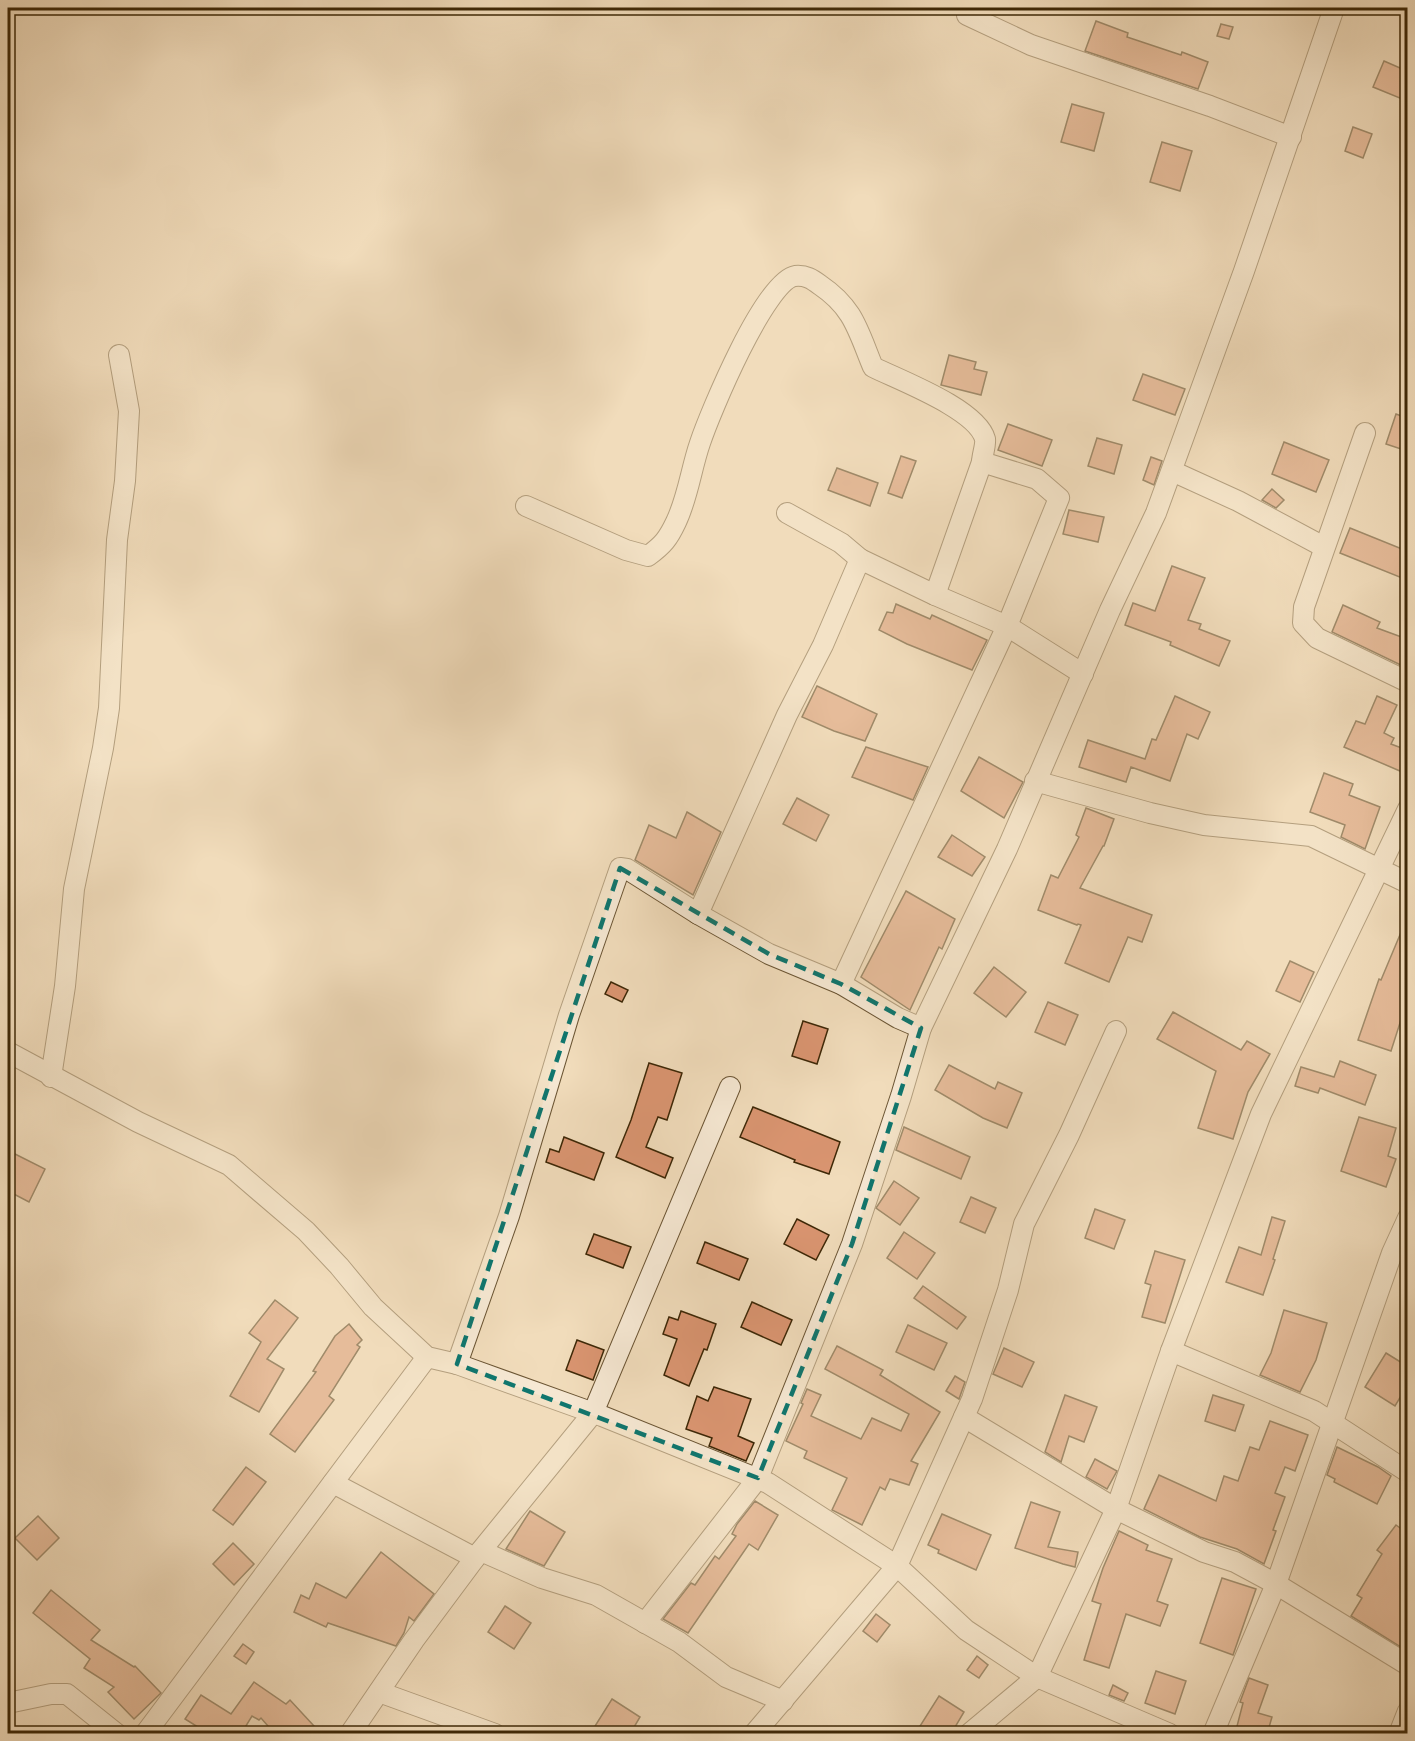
<svg xmlns="http://www.w3.org/2000/svg" width="1415" height="1741" viewBox="0 0 1415 1741" font-family="Vollkorn,serif">
  <rect width="100%" height="100%" fill="#f1dcbb"/>
  <filter id="stains"><feTurbulence type="fractalNoise" baseFrequency=".00333" numOctaves="4"/><feColorMatrix values="0 0 0 0 .2 0 0 0 0 .09 0 0 0 0 .02 0 0 0 .5 -.17"/></filter>
  <radialGradient id="worn" r=".72"><stop offset=".6" stop-color="#630" stop-opacity="0"/><stop offset="1" stop-color="#630" stop-opacity=".3"/></radialGradient>
  <g fill="#da9571" stroke="#3e2807" stroke-width="1.5">
    <polygon points="1096,21 1128,33 1127,37 1181,55 1182,52 1208,62 1198,89 1085,51"/>
    <polygon points="1221,24 1233,27 1229,39 1217,36"/>
    <polygon points="1384,61 1407,71 1407,101 1373,87"/>
    <polygon points="1072,104 1104,113 1094,151 1061,142"/>
    <polygon points="1353,127 1372,134 1363,158 1345,151"/>
    <polygon points="1162,142 1192,151 1180,191 1150,182"/>
    <polygon points="949,355 976,362 974,369 987,372 981,395 941,385"/>
    <polygon points="1143,374 1185,389 1175,415 1133,400"/>
    <polygon points="1396,414 1407,418 1407,451 1386,444"/>
    <polygon points="1008,424 1052,440 1042,466 998,450"/>
    <polygon points="1097,438 1122,445 1114,474 1088,466"/>
    <polygon points="1284,442 1329,460 1316,492 1272,474"/>
    <polygon points="901,456 916,461 902,498 888,493"/>
    <polygon points="1151,457 1162,461 1154,485 1143,480"/>
    <polygon points="837,468 878,483 870,506 828,490"/>
    <polygon points="1272,489 1284,500 1276,508 1262,500"/>
    <polygon points="1069,510 1104,517 1098,542 1063,534"/>
    <polygon points="1350,528 1407,551 1407,580 1340,553"/>
    <polygon points="1172,566 1205,578 1188,620 1201,624 1199,629 1230,641 1219,666 1170,645 1171,642 1125,625 1133,603 1155,611"/>
    <polygon points="896,604 930,619 932,615 987,640 972,670 907,644 879,630 887,612 893,613"/>
    <polygon points="1343,605 1380,622 1377,628 1407,639 1407,668 1332,632"/>
    <polygon points="817,686 877,714 865,741 834,731 802,717"/>
    <polygon points="1175,696 1210,712 1198,739 1187,734 1170,781 1131,767 1126,782 1079,767 1088,740 1145,759 1152,739 1156,740"/>
    <polygon points="1377,696 1397,705 1384,733 1394,738 1391,744 1407,750 1407,774 1344,747 1356,721 1365,724"/>
    <polygon points="866,747 928,767 913,800 852,777"/>
    <polygon points="979,757 1023,782 1004,818 961,791"/>
    <polygon points="1324,773 1353,784 1349,795 1380,807 1365,849 1341,837 1345,825 1310,812"/>
    <polygon points="797,798 829,815 816,841 783,824"/>
    <polygon points="1086,808 1114,819 1104,846 1103,846 1080,888 1152,915 1142,942 1128,937 1109,982 1065,963 1081,925 1078,924 1077,925 1038,910 1051,875 1058,878 1079,837 1076,835"/>
    <polygon points="687,812 721,832 693,895 635,860 649,825 676,838"/>
    <polygon points="952,835 985,857 972,876 938,857"/>
    <polygon points="906,891 955,919 942,949 939,947 910,1010 861,977"/>
    <polygon points="1407,918 1407,1001 1391,1051 1358,1040 1379,979 1381,980"/>
    <polygon points="1290,961 1314,972 1300,1002 1276,991"/>
    <polygon points="994,967 1026,992 1006,1017 974,993"/>
    <polygon points="611,982 628,990 622,1002 605,994"/>
    <polygon points="1048,1002 1078,1015 1065,1045 1035,1032"/>
    <polygon points="1173,1012 1241,1050 1247,1041 1270,1054 1248,1092 1233,1139 1198,1128 1216,1071 1157,1039"/>
    <polygon points="803,1021 828,1029 817,1064 792,1056"/>
    <polygon points="1340,1061 1376,1075 1365,1105 1320,1088 1318,1093 1295,1086 1301,1067 1334,1077"/>
    <polygon points="649,1063 682,1073 667,1120 658,1117 646,1147 673,1158 665,1178 616,1157 631,1120"/>
    <polygon points="949,1065 995,1089 998,1082 1022,1093 1007,1128 983,1118 935,1090"/>
    <polygon points="753,1107 840,1142 829,1174 794,1162 795,1160 740,1137"/>
    <polygon points="1359,1117 1396,1128 1388,1156 1396,1159 1386,1187 1341,1171"/>
    <polygon points="904,1127 970,1157 961,1179 896,1150"/>
    <polygon points="564,1137 604,1153 594,1180 546,1162 550,1149 559,1152"/>
    <polygon points="15,1154 45,1169 29,1202 8,1191 8,1167"/>
    <polygon points="894,1181 919,1198 900,1225 876,1208"/>
    <polygon points="971,1197 996,1208 985,1233 960,1222"/>
    <polygon points="1095,1209 1125,1220 1114,1249 1085,1238"/>
    <polygon points="1272,1217 1285,1221 1273,1259 1275,1260 1263,1295 1226,1282 1239,1247 1261,1255"/>
    <polygon points="797,1219 829,1235 816,1260 784,1244"/>
    <polygon points="904,1232 935,1253 917,1279 887,1258"/>
    <polygon points="594,1234 631,1247 623,1268 586,1254"/>
    <polygon points="705,1242 748,1259 739,1280 697,1263"/>
    <polygon points="1155,1251 1185,1260 1165,1323 1142,1317 1151,1285 1145,1283"/>
    <polygon points="923,1286 966,1317 957,1329 914,1298"/>
    <polygon points="275,1300 298,1318 267,1359 284,1369 259,1412 230,1396 261,1342 249,1333"/>
    <polygon points="752,1302 792,1320 781,1345 741,1327"/>
    <polygon points="1284,1310 1327,1323 1316,1360 1300,1392 1260,1375 1271,1353"/>
    <polygon points="681,1311 716,1324 707,1350 704,1349 689,1386 664,1375 677,1339 663,1334 669,1317 678,1320"/>
    <polygon points="349,1324 362,1340 357,1345 360,1347 329,1396 334,1400 295,1452 270,1434 316,1372 313,1371 335,1336"/>
    <polygon points="908,1325 947,1343 934,1370 896,1352"/>
    <polygon points="577,1340 604,1350 593,1380 566,1370"/>
    <polygon points="837,1346 883,1370 880,1375 940,1412 911,1461 918,1464 909,1485 890,1479 885,1490 880,1487 862,1525 832,1510 847,1478 804,1458 807,1451 786,1441 803,1404 801,1403 807,1389 821,1395 811,1416 861,1439 872,1418 901,1431 909,1414 825,1369"/>
    <polygon points="1004,1348 1034,1362 1022,1387 993,1374"/>
    <polygon points="1386,1353 1407,1366 1407,1386 1395,1406 1365,1387"/>
    <polygon points="955,1376 965,1382 959,1399 946,1391"/>
    <polygon points="714,1387 751,1399 738,1436 754,1443 746,1461 709,1446 712,1438 686,1429 697,1396 708,1401"/>
    <polygon points="1065,1395 1097,1407 1084,1442 1069,1436 1061,1462 1045,1452"/>
    <polygon points="1213,1395 1244,1405 1235,1431 1205,1421"/>
    <polygon points="1270,1421 1308,1435 1295,1471 1285,1467 1275,1493 1285,1497 1273,1530 1276,1531 1264,1564 1237,1549 1200,1537 1144,1509 1159,1475 1216,1501 1224,1476 1238,1481 1250,1447 1259,1450"/>
    <polygon points="1337,1447 1378,1467 1391,1476 1377,1504 1334,1482 1335,1479 1327,1475"/>
    <polygon points="1095,1459 1117,1471 1107,1489 1086,1477"/>
    <polygon points="246,1467 266,1482 233,1525 213,1510"/>
    <polygon points="755,1501 778,1515 758,1550 749,1544 688,1633 663,1619 691,1583 695,1585 715,1556 719,1559 736,1536 732,1534 737,1524"/>
    <polygon points="1031,1502 1060,1512 1048,1547 1078,1552 1075,1567 1063,1564 1015,1548"/>
    <polygon points="530,1511 565,1532 544,1566 506,1549"/>
    <polygon points="942,1514 991,1535 976,1570 938,1553 939,1550 928,1545"/>
    <polygon points="38,1516 59,1538 37,1560 15,1538"/>
    <polygon points="1396,1525 1407,1533 1407,1651 1351,1616 1362,1598 1357,1595 1382,1554 1377,1550"/>
    <polygon points="1119,1531 1148,1545 1146,1550 1172,1559 1157,1601 1168,1605 1160,1626 1126,1614 1109,1668 1084,1660 1101,1604 1092,1601 1103,1568"/>
    <polygon points="233,1543 254,1564 234,1585 213,1564"/>
    <polygon points="381,1552 434,1594 414,1621 409,1617 404,1633 396,1646 328,1623 326,1627 294,1612 301,1595 309,1599 316,1583 346,1598"/>
    <polygon points="1222,1578 1256,1589 1233,1655 1200,1643"/>
    <polygon points="51,1590 100,1630 91,1640 134,1667 135,1666 161,1693 134,1719 108,1692 114,1687 84,1668 90,1659 33,1613"/>
    <polygon points="505,1606 531,1623 514,1649 488,1632"/>
    <polygon points="876,1614 890,1625 877,1642 863,1631"/>
    <polygon points="243,1644 254,1652 246,1664 234,1656"/>
    <polygon points="977,1656 988,1665 979,1678 967,1670"/>
    <polygon points="1156,1671 1186,1681 1175,1714 1145,1703"/>
    <polygon points="1249,1678 1268,1685 1258,1713 1272,1717 1267,1734 1235,1734 1243,1703 1240,1702"/>
    <polygon points="254,1682 286,1704 290,1700 314,1726 306,1734 275,1734 261,1718 259,1720 252,1716 241,1734 209,1734 185,1719 201,1695 231,1714"/>
    <polygon points="1113,1685 1128,1693 1124,1701 1109,1695"/>
    <polygon points="939,1696 964,1712 951,1734 915,1734"/>
    <polygon points="612,1699 640,1717 630,1734 590,1734"/>
  </g>
  <g fill="none" stroke-linecap="round" stroke-linejoin="round">
    <defs>
      <g id="minor">
        <polyline points="967,15 1031,45 1210,106 1291,137"/>
        <polyline points="1365,433 1304,607 1303,623 1317,638 1408,682"/>
        <polyline points="1172,471 1238,501 1324,547"/>
        <path d="M526,506l100,44 22,6c15,-11 20,-17 28,-34 12,-25 15,-53 24,-79 10,-30 65,-162 95,-167 11,-1 17,3 25,9 34,23 38,46 53,82 26,13 104,42 112,72 1,6 -3,17 -3,23"/>
        <polyline points="787,513 841,543 860,559"/>
        <polyline points="1035,781 1150,813 1204,825 1311,836 1408,883"/>
        <polyline points="698,914 787,715 823,645 860,559 935,595 1007,626 1083,674"/>
        <polyline points="841,984 1007,626 1059,498 1037,479 982,462 935,595"/>
        <polyline points="8,1052 138,1122 229,1165 306,1231 339,1266 373,1307 427,1357 457,1364 602,1416 768,1483 897,1566 966,1630 1037,1677 1170,1734"/>
        <polyline points="51,1077 65,986 74,889 103,748 109,708 117,540 125,481 129,411 119,355"/>
        <polyline points="1171,1351 1261,1114 1408,809"/>
        <polyline points="457,1364 509,1216 569,1015 620,868 627,869 698,914 769,954 841,984 898,1018 921,1028"/>
        <polyline points="964,1417 1116,1509 1204,1552 1235,1562 1276,1584 1408,1665"/>
        <polyline points="333,1483 475,1558"/>
        <polyline points="481,1551 542,1578 596,1595 679,1642 726,1677 783,1701"/>
        <polyline points="645,1623 758,1478 852,1244 901,1096 921,1028 1007,849 1110,610 1156,513 1244,271 1334,8"/>
        <polyline points="379,1692 495,1734"/>
        <polyline points="8,1703 51,1694 67,1694 117,1734"/>
        <polyline points="145,1734 427,1357"/>
        <polyline points="350,1734 414,1640 475,1558 593,1413 730,1087"/>
        <polyline points="754,1734 897,1566 972,1399 1008,1290 1024,1224 1069,1135 1116,1031"/>
        <polyline points="969,1734 1037,1677 1116,1509 1171,1351 1314,1411 1408,1472"/>
        <polyline points="1213,1734 1276,1584 1392,1253 1408,1218"/>
        <polyline points="1399,1734 1408,1711"/>
      </g>
    </defs>
    <use href="#minor" stroke="#6b5534" stroke-width="22"/>
    <use href="#minor" stroke="#f6e8d3" stroke-width="20"/>
  </g>
  <path d="M0 0H1415V1741H0ZM620,868l149,86 72,30 80,44 -69,216 -94,234 -301,-114z" fill="#f1dcbb" fill-opacity=".55" fill-rule="evenodd"/>
  <path fill="none" stroke="#0f766e" stroke-width="4.5" stroke-dasharray="12 8" stroke-linejoin="round" d="M620,868l149,86 72,30 80,44 -69,216 -94,234 -301,-114z"/>
  <rect width="1415" height="1741" fill="none" stroke="#f1dcbb" stroke-width="30"/>
  <rect x="9" y="9" width="1397" height="1723" fill="none" stroke="#3e2807" stroke-width="3"/>
  <rect x="15" y="15" width="1385" height="1711" fill="none" stroke="#3e2807" stroke-width="1.5"/>
  <rect width="100%" height="100%" filter="url(#stains)"/>
  <rect width="100%" height="100%" fill="url(#worn)"/>
</svg>
